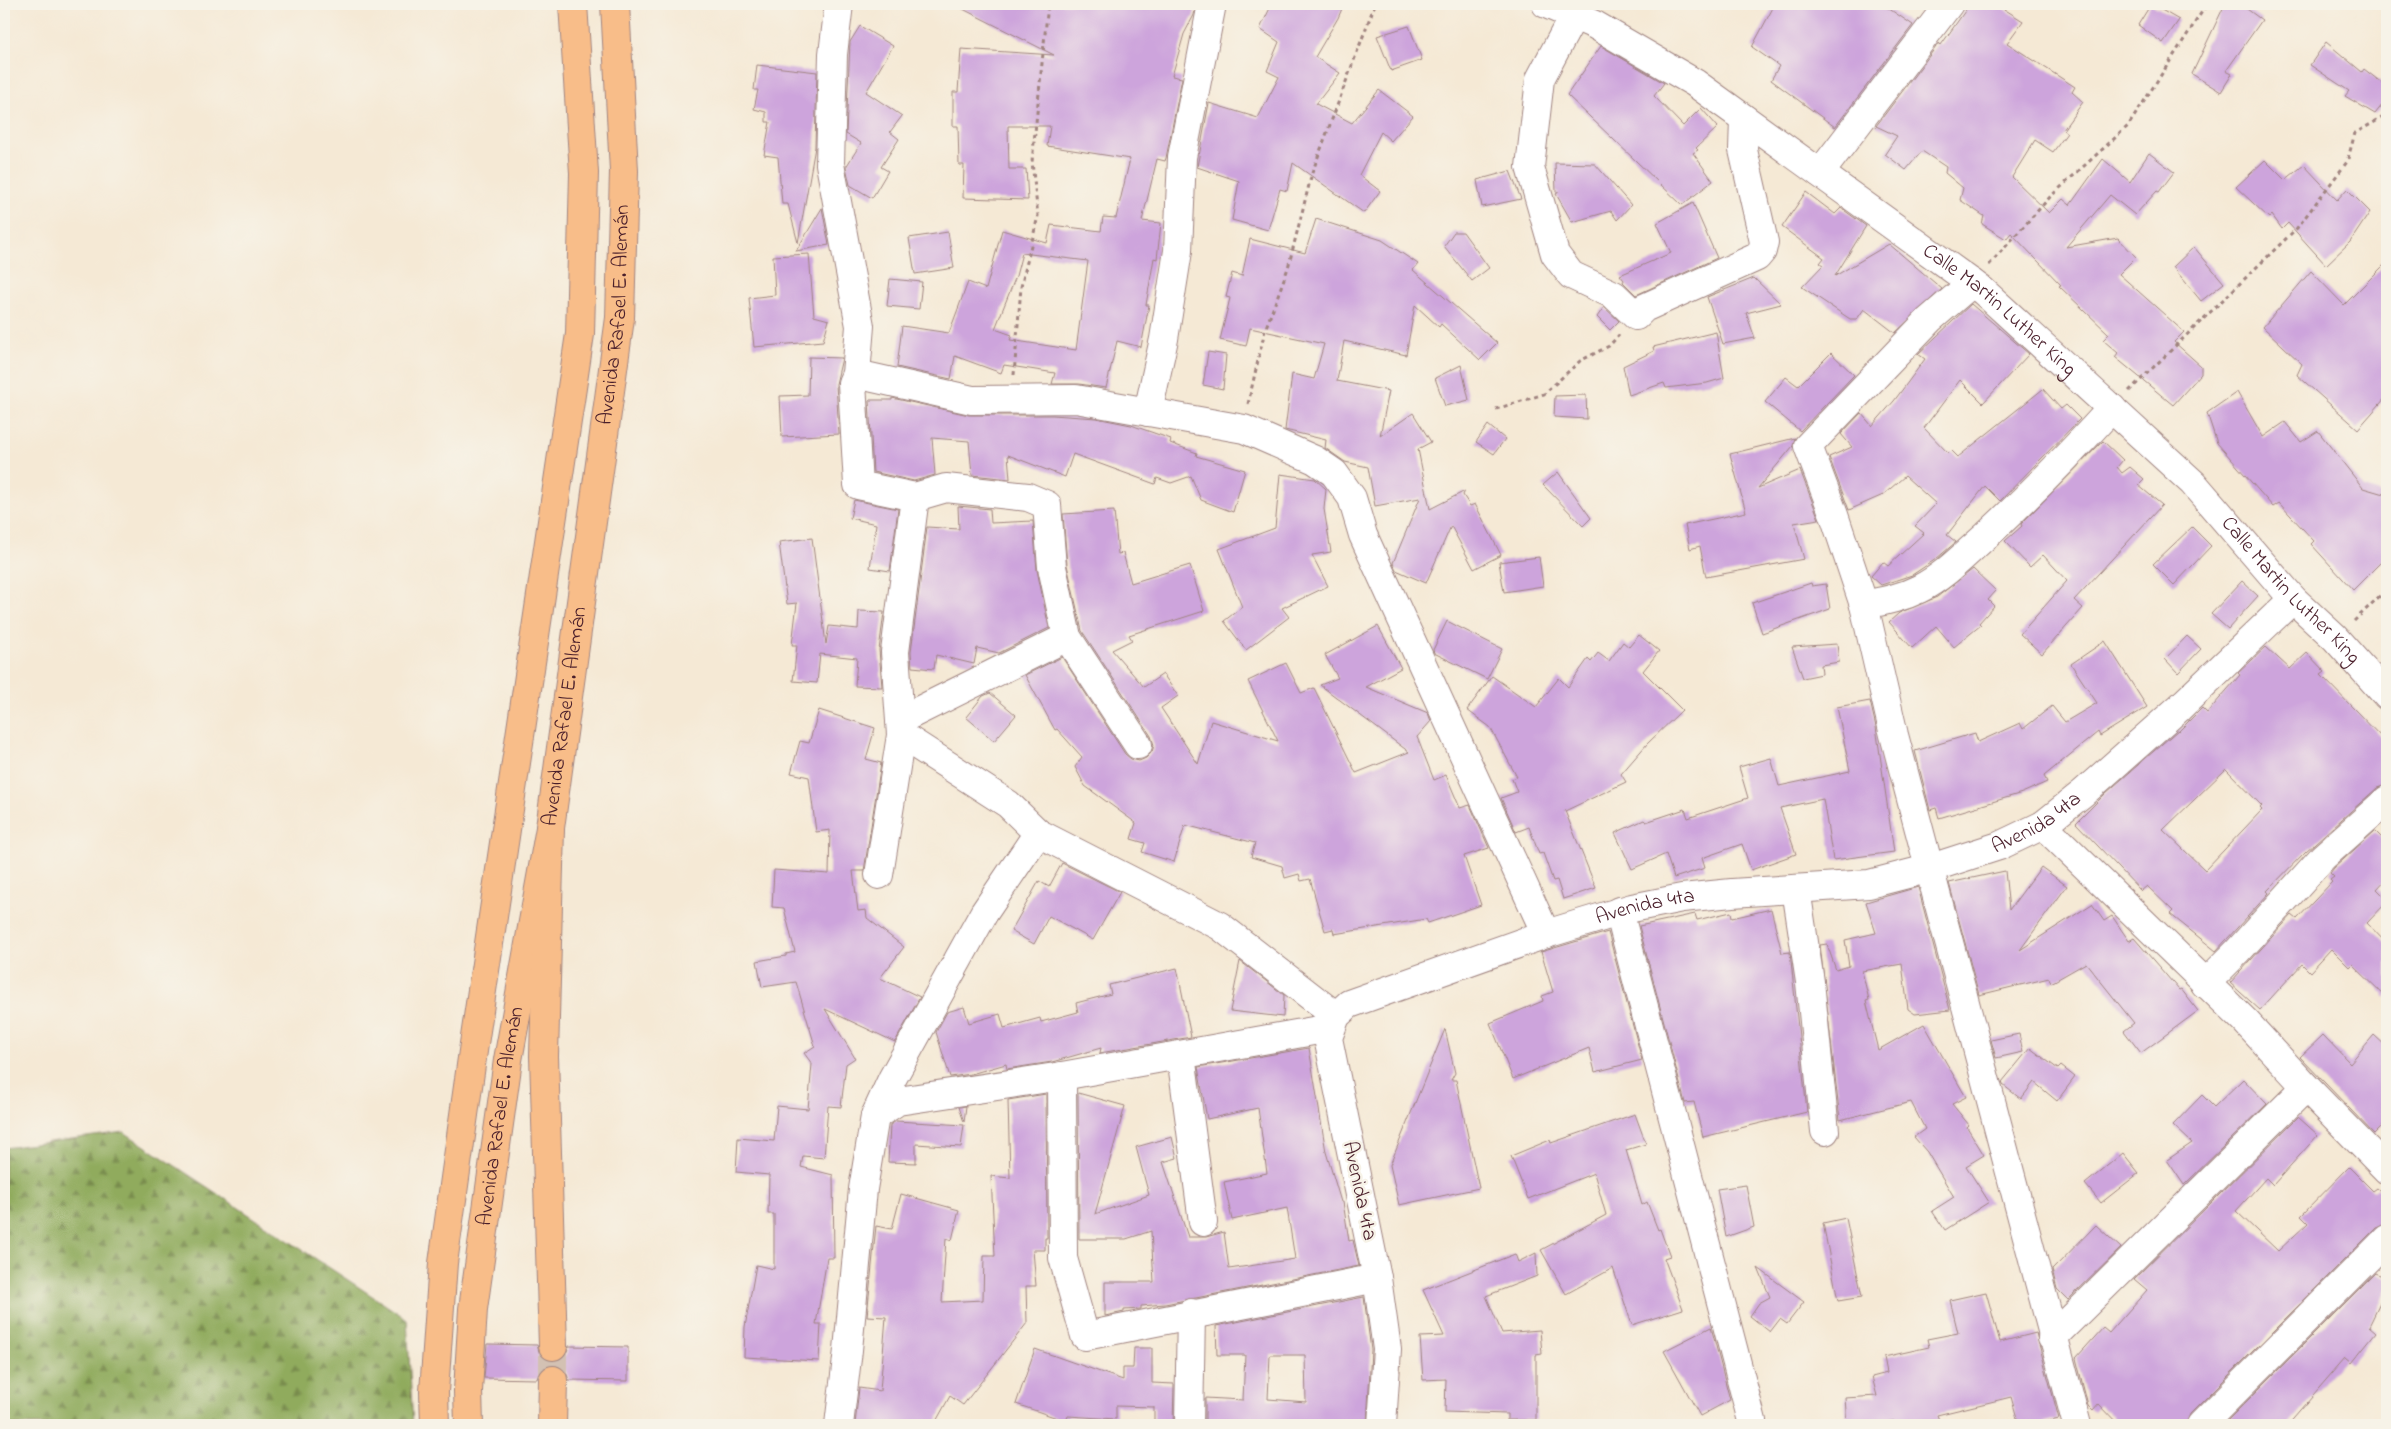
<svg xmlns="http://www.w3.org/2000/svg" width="2391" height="1429" viewBox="0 0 2391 1429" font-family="'Indie Flower',sans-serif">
  <defs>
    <pattern id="forest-firs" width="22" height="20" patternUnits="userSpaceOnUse" patternTransform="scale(1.25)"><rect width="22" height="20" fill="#90ab5d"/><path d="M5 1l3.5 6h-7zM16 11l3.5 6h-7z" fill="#788b4d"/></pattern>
  </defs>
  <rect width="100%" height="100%" fill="#f7f3e8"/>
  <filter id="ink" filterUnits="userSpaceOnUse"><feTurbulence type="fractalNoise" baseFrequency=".02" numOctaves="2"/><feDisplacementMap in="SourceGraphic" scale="10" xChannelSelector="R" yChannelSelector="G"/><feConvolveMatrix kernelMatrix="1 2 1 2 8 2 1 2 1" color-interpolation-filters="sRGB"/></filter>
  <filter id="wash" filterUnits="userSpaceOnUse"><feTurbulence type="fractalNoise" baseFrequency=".0096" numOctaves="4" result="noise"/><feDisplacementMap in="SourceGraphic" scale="20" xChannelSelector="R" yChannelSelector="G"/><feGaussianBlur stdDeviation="1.12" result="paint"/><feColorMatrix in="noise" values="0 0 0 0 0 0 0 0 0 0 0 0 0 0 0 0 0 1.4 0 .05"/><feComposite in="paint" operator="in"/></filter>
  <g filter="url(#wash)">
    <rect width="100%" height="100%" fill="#f5e9d5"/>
    <polygon fill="url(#forest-firs)" stroke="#6d6544" points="124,1132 407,1319 413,1425 4,1425 4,1148"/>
    <g id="blocks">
      <g fill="#cda4dc" fill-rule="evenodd">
        <path d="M1064,4h132l-2,11 -10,19 -12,42 10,2 -16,80 -1,3 -8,-2 -15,62 19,2 -4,36 -3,-1 -8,47h3l-8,42 -24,-6 -11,47 -27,-4h-27l3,-11 -51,-8 -3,8 -46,-17 -4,23 -54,-12 5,-41 47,7 19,-51 18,7 16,-59 45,13 4,-18 50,6 2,-14 13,1 14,-59 -83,-13 3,-20h-42l1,43h17l2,31 -65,-2 1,-33h-5l-1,-39h-5v-34h5l3,-43 93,6 -97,-49zM1022,253l66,8 -12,89 -66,-10 2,-5 -17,-6 21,-53z"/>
        <polygon points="1272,4 1344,4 1338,18 1315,57 1340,73 1316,104 1352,123 1379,90 1413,116 1391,141 1381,132 1359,175 1380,191 1364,213 1293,163 1287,191 1280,189 1268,230 1232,220 1239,181 1197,167 1209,103 1258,118 1279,77 1267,71 1279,42 1260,29"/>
        <polygon points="1775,4 1882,4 1913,25 1835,127 1771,80 1779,66 1752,47"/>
        <polygon points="1970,4 1996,4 2023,21 2007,43 2075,87 2072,92 2083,102 2063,130 2067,133 2053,152 2035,140 2012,177 2049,213 2063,199 2070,205 2103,159 2130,182 2149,153 2174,172 2159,192 2157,191 2135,215 2110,195 2066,247 2118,238 2136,257 2119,274 2184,332 2174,342 2201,366 2201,374 2173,405 2115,357 2118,353 2103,340 2109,334 2059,286 2061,285 2011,233 2006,239 1982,224 1984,216 1960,200 1963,188 1945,173 1946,167 1922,151 1906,170 1885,154 1897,136 1876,126 1939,43 1941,45"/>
        <polygon points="2151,4 2179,20 2163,43 2138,25"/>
        <polygon points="2225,4 2240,4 2262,20 2226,71 2232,74 2221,92 2192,74"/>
        <polygon points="860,26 893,46 866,92 902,116 890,132 899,139 881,167 888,171 872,198 850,185 846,167 861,143 846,134 850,42"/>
        <polygon points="1409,26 1422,60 1391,71 1377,36"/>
        <polygon points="2326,42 2362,72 2364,69 2387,87 2387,99 2375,114 2345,96 2349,91 2310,65"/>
        <polygon points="1601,46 1664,83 1654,96 1683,126 1701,108 1718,127 1696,148 1698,150 1693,153 1713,181 1682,205 1567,95"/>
        <polygon points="757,65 817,72 815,147 798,243 788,204 782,204 778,157 764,155 770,122 766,122 766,112 754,109 758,90 754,90"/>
        <polygon points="2265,160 2285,180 2304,165 2337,200 2347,189 2370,212 2350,242 2326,265 2288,223 2282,229 2272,215 2269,218 2236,187"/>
        <polygon points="1555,163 1595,164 1631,205 1617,220 1611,211 1572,222 1556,194 1559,192 1556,192"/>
        <polygon points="1510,171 1521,199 1482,207 1477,180"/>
        <polygon points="1806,192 1835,214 1841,208 1866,226 1835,276 1889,244 1942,289 1895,333 1864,309 1857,319 1850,319 1802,287 1823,265 1820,263 1824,258 1782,227"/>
        <polygon points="1693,203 1717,258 1636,295 1623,282 1624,280 1620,275 1671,253 1657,223"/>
        <polygon points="822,208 829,245 796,251"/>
        <polygon points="1316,219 1382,240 1418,264 1413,270 1497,343 1480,360 1441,324 1439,327 1415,305 1406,355 1344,341 1337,381 1389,391 1380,436 1413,413 1431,442 1418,449 1430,509 1465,491 1463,495 1470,506 1475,504 1501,555 1474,569 1451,526 1426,583 1396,570 1393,563 1420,498 1375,506 1368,467 1345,462 1325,448 1326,440 1285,430 1292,374 1314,379 1324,344 1250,328 1246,346 1220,340 1230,298 1226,297 1232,273 1242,276 1250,239 1305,253"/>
        <polygon points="948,232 954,268 915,274 909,238"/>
        <polygon points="1454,232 1463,232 1489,268 1472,281 1444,246"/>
        <polygon points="2194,247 2224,283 2201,301 2173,267"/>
        <polygon points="809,254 814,316 829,320 823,341 754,347 749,298 775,295 773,256"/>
        <polygon points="2387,262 2387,396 2358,429 2297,375 2302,364 2263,327 2311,271 2344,305"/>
        <polygon points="1754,278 1781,304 1746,313 1755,338 1723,344 1707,297"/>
        <polygon points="890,279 922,282 919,309 887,306"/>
        <polygon points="1971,304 2029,354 1983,403 1960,380 1924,428 1949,454 1952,451 1958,457 2043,389 2061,409 2066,405 2080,419 2000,501 1985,486 1947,535 1956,542 1936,559 1912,575 1881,585 1871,576 1883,562 1888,566 1924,533 1915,526 1936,504 1905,476 1883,495 1849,510 1829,457 1852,447 1841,434 1861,413 1872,426 1894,401 1925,359 1918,354"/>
        <polygon points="1604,307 1619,321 1610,330 1597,317"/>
        <polygon points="1716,332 1724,378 1707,383 1666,388 1664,383 1629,395 1623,366 1654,351 1653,347"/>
        <polygon points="1208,352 1226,355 1223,389 1203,385"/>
        <polygon points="1831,353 1854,375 1800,431 1765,402 1786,377 1798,386"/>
        <polygon points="809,357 842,358 836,384 839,434 782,437 780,396 808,395"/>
        <polygon points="1461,365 1469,400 1445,406 1435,378"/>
        <polygon points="2237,392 2263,437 2285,422 2301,442 2318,431 2363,488 2387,495 2387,556 2353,590 2311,544 2314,541 2279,503 2273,507 2217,443 2207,413"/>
        <polygon points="1586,395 1587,419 1554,417 1555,396"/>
        <polygon points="892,398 969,415 1052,415 1096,418 1131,425 1171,439 1170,443 1197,453 1196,456 1245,470 1233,512 1201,500 1191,476 1171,483 1157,478 1155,484 1073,454 1065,477 1008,455 1010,479 972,475 969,441 932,438 935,475 914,481 873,472 869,400 892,400"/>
        <polygon points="1488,425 1505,439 1494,454 1476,442"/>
        <polygon points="1795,438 1793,446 1758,488 1800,470 1819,519 1794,523 1804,559 1706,577 1700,546 1690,549 1685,525 1746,512 1730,454"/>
        <polygon points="2103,441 2123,460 2117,467 2122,473 2130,467 2144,479 2138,485 2162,505 2074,600 2083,608 2042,654 2020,634 2067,581 2043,555 2030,567 2005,541 2022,526 2021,524"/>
        <polygon points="1558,472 1591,518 1583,526 1543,485"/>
        <polygon points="1280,474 1315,479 1326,489 1324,509 1331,552 1312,555 1328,586 1282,608 1289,617 1246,650 1224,621 1242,607 1219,549 1275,528"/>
        <polygon points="854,500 898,509 890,571 870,568 876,524 850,518"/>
        <polygon points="958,506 990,509 991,523 1033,521 1037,570 1049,628 999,653 977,648 974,664 936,655 934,669 912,667 911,652 927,527 959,529"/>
        <polygon points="1114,511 1118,554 1123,553 1131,583 1190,565 1204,611 1129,635 1132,640 1112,650 1144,687 1163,674 1178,696 1161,708 1198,764 1211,721 1278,741 1248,681 1286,663 1301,693 1314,688 1356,773 1409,752 1320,685 1338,678 1325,655 1378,626 1401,668 1366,687 1428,713 1431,721 1417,737 1434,780 1446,775 1460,808 1470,805 1489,848 1464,856 1481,905 1428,923 1426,919 1334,934 1333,929 1325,931 1310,879 1301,881 1299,874 1285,878 1282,866 1251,857 1255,843 1185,825 1174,862 1142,852 1145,843 1131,839 1136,823 1085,786 1075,767 1082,757 1057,729 1055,730 1025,675 1062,657 1125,754 1131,759 1139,761 1146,758 1152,752 1154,745 1151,736 1082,631 1067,565 1063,514"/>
        <polygon points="2192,527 2211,546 2174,585 2153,564"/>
        <polygon points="812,538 826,644 829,626 858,629 859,611 884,612 879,650 882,687 855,686 857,658 820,654 817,683 793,681 797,645 792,645 797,603 787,604 779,542"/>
        <polygon points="1539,557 1543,586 1504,592 1499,562"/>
        <polygon points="1973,569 1996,591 1988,600 1994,606 1979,623 1981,625 1954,647 1936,626 1912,648 1889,622 1899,613 1937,597"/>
        <polygon points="2242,581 2258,596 2228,629 2211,614"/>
        <polygon points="1811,583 1812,586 1826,584 1830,609 1762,633 1752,603"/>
        <polygon points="1447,621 1502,649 1487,679 1434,653 1433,650"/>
        <polygon points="1639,635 1659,651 1643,671 1682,710 1647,744 1621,774 1626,782 1565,811 1596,888 1563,899 1557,880 1553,881 1543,853 1539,854 1529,827 1516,832 1501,798 1517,792 1512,779 1517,777 1490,727 1467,710 1492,676 1536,707 1559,678 1568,687 1588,659 1591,662 1598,653 1609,661 1623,642 1629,647"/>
        <polygon points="2187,636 2201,649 2178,673 2165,659"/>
        <polygon points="2105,641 2147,707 2100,736 2098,732 2044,776 2047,782 2022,793 1939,818 1936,808 1930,810 1915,751 1975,733 1978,742 2020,723 2023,729 2052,706 2065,722 2097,703 2071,664"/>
        <polygon points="1837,644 1839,662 1821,665 1822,674 1803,678 1792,647"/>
        <path d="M2266,647l24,22 17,-16 18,19 -4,3 66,68v42l-10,3 -71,63 -39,40 2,2 -53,58 -46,-37 3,-3 -26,-25 -6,5 -65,-68 30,-30 72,-63 1,1 23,-23 5,5 33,-38 -2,-2zM2226,769l36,37 -2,2 2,2 -57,60 -42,-40z"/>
        <polygon points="990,693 1016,715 994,741 966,717 983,696"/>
        <polygon points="1870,701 1876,727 1894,852 1833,860 1823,799 1780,808 1796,854 1751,870 1742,844 1702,858 1705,868 1674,878 1666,854 1632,869 1615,833 1644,820 1646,822 1685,809 1688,818 1748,798 1739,767 1771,758 1779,786 1850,771 1837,707"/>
        <polygon points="819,710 875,728 866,759 881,763 864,871 853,871 858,911 866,910 867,918 904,947 880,978 920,997 895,1042 825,1009 855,1058 846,1064 841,1107 828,1106 824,1158 803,1156 801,1167 833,1175 834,1258 827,1258 816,1324 821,1324 819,1361 744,1357 745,1327 756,1265 774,1269 774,1214 768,1214 769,1175 736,1172 738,1138 774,1141 777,1106 808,1109 812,1064 804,1053 815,1046 796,982 762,987 757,961 786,956 786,954 795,952 784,908 772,907 774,870 829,874 830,830 816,832 809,777 791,773 800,741 809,743"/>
        <polygon points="2375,831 2387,843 2387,878 2377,889 2387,899 2387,902 2367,923 2387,944 2387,998 2352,964 2349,967 2331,949 2310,972 2302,964 2260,1010 2230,983 2292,915 2297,919 2332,882 2330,880 2334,877 2330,873 2334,868"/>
        <polygon points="1062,863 1120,892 1093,940 1049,916 1034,944 1011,931 1039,881 1049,887"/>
        <polygon points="2041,867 2067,886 2020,950 2092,904 2104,921 2112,916 2129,941 2134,938 2179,990 2181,989 2198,1011 2141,1053 2124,1031 2134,1023 2086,963 2051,983 2049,978 1979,995 1949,883 2005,871 2009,910"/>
        <polygon points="1918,887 1950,1010 1915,1014 1908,1009 1902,964 1862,971 1869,1000 1866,1001 1878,1050 1924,1024 1966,1097 1952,1104 1969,1125 1967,1127 1984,1155 1966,1166 1989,1202 1945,1230 1932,1211 1954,1197 1927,1152 1914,1137 1925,1129 1911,1102 1840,1120 1820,945 1827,944 1836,970 1849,966 1845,940 1876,933 1866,902"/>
        <polygon points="1771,909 1782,953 1790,952 1807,1112 1703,1137 1694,1102 1685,1103 1639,926 1695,914 1697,920 1731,912 1732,918"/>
        <polygon points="1608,932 1642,1060 1595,1072 1589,1048 1513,1079 1490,1023 1543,1001 1542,996 1553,992 1541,952"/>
        <polygon points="1240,961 1284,995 1283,1017 1230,1011"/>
        <polygon points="1177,968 1191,1037 1100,1053 1101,1048 1052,1062 1007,1069 1006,1064 971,1074 950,1077 936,1032 947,1012 964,1007 969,1023 1000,1014 1004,1028 1040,1018 1041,1022 1078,1012 1076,1003 1111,994 1109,985"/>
        <polygon points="1445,1029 1455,1073 1451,1080 1456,1080 1479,1188 1399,1205 1390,1165"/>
        <polygon points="2019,1034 2023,1052 1996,1058 1991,1040"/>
        <polygon points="2323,1035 2350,1063 2374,1035 2387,1047 2387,1121 2374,1134 2300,1057"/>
        <polygon points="1309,1048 1326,1152 1341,1202 1343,1202 1349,1241 1353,1240 1359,1266 1165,1304 1141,1306 1141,1309 1124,1310 1124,1312 1105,1316 1105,1282 1154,1282 1151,1231 1126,1239 1079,1239 1078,1093 1125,1106 1095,1214 1149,1195 1136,1147 1172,1137 1177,1158 1163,1162 1188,1237 1206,1237 1224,1232 1229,1269 1295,1259 1287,1208 1232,1220 1224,1182 1267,1173 1258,1108 1207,1119 1198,1067"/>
        <polygon points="2030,1048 2058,1069 2061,1066 2075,1077 2057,1101 2034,1082 2021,1099 2003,1085 2002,1082"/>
        <polygon points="2243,1079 2267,1104 2184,1185 2167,1160 2192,1143 2173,1125 2202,1095 2214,1107"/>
        <polygon points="1046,1094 1047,1238 1045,1238 1045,1250 1033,1250 1036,1286 1026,1286 1027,1323 963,1405 950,1396 934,1425 855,1425 859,1388 880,1391 886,1317 867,1316 876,1226 892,1229 901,1194 959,1210 952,1240 946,1238 942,1302 983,1300 984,1256 995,1256 991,1176 1010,1178 1008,1100"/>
        <polygon points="966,1106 964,1122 959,1107"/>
        <polygon points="1635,1114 1646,1144 1626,1150 1642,1205 1647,1202 1658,1230 1660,1229 1670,1256 1664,1258 1683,1309 1632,1325 1613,1268 1566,1294 1541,1250 1606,1215 1594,1173 1528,1199 1511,1156 1550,1140 1551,1143"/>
        <polygon points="2298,1117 2318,1135 2273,1185 2266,1178 2236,1211 2278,1251 2308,1223 2301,1216 2349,1167 2373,1191 2377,1188 2387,1197 2387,1224 2376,1228 2190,1414 2186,1425 2119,1425 2099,1404 2093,1411 2088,1406 2076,1358 2103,1328 2109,1333 2147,1290 2134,1279"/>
        <polygon points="896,1121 964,1125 961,1147 916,1144 916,1163 888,1162 890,1125"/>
        <polygon points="2123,1153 2139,1173 2101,1203 2085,1184"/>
        <polygon points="1746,1185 1754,1227 1726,1237 1717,1189"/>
        <polygon points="1846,1218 1862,1297 1838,1301 1823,1223"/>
        <polygon points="2096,1225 2121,1248 2068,1300 2057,1289 2052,1270"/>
        <polygon points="1536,1253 1537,1276 1486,1296 1502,1333 1540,1330 1542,1354 1536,1355 1536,1420 1507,1420 1507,1414 1445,1412 1446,1379 1423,1380 1420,1337 1444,1336 1423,1290 1515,1254 1518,1262"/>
        <polygon points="1758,1268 1804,1302 1787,1324 1780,1319 1770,1332 1750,1316 1759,1303 1770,1297"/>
        <polygon points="2375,1273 2387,1279 2387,1289 2369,1326 2376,1332 2351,1363 2345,1358 2287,1425 2223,1425"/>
        <polygon points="1986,1292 2000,1342 2036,1333 2059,1419 2033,1425 2019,1425 2011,1397 1937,1415 1939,1420 1926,1425 1895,1425 1894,1421 1847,1425 1845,1398 1877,1396 1872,1377 1887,1373 1884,1357 1929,1347 1927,1339 1958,1333 1950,1300"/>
        <path d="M1364,1297l7,53 -4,75h-162v-27l38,2 2,-45h-28l-1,-29zM1270,1355h35l1,47 -38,-3z"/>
        <polygon points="1711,1327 1730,1400 1700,1416 1664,1351"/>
        <polygon points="487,1344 537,1345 540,1355 545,1359 553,1362 562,1359 566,1354 569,1346 628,1347 628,1381 569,1380 566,1372 561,1367 554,1364 545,1367 539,1372 537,1379 484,1378"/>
        <polygon points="1134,1348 1152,1348 1152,1383 1174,1384 1173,1425 1154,1425 1154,1407 1116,1406 1116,1419 1068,1416 1066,1421 1016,1404 1035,1349 1123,1380 1123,1368 1133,1368"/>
      </g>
    </g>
  </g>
  <g filter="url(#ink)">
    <use href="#blocks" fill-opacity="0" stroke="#a08480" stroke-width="1"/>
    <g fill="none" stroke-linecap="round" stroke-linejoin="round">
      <polyline stroke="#d3c1b3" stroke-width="28" stroke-dasharray="28 14" stroke-linecap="butt" points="553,1346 553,1380"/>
      <defs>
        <g id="minor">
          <polyline points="839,4 833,54 830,164 860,326 856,374 852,383 858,485 915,497 895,652 901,735 879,875"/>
          <path id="s1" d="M1546,4l49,21 100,58 288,208 210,192 100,116 42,39 52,58"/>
          <polyline points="1573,17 1540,79 1530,167 1555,254 1571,275 1614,295 1636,316 1644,308 1757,257 1762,251 1764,242 1743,150 1744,119"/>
          <polyline points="1820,173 1949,4"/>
          <polyline points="1972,283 1929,320 1808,446 1834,515 1864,605 1894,735 2077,1425"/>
          <polyline points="856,374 972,400 1076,399 1244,429 1315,460 1334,473 1352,498 1363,535 1546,934"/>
          <polyline points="1148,412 1164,339 1178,251 1182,157 1212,4"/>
          <polyline points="915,497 946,488 1028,497 1047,505 1052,567 1067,637 1138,745"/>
          <path d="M1864,605c19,-4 37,-7 55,-16 26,-13 46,-35 68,-54 44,-41 85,-83 125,-127"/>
          <polyline points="900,720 1067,637"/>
          <polyline points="901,735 1008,804 1038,833 1220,926 1336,1016"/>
          <polyline points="2043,825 2245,1021 2306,1087 2387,1170"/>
          <polyline points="1796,889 1810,982 1825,1131"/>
          <polyline points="1619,911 1752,1421"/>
          <polyline points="2205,984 2238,951 2323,857 2387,800"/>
          <polyline points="1181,1055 1203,1222"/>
          <polyline points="1062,1076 1063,1258 1085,1336 1377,1278"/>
          <polyline points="875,1116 898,1101 1062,1076 1330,1028"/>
          <polyline points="2052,1338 2306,1087"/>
          <polyline points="839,1425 848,1350 863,1189 875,1116 892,1079 984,913 1038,833"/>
          <polyline points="1189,1425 1191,1313"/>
          <path id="s2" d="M1382,1425l5,-76 -10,-71 -49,-240 8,-22 13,-12 197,-70 86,-26 50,-10 50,-5 137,-9 62,-16 68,-22 44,-21 40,-32 96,-85 114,-109"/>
          <polyline points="2201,1425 2387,1239"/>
        </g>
        <g id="major">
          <polyline points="435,1425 434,1392 443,1263 474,1044 580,334 584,173 573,4"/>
          <path id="s3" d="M469,1425l-1,-34 5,-82 35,-249 42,-232 70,-510 4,-147 -9,-167"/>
        </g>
        <g id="highway">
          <polyline points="550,828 544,1056 553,1346"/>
          <polyline points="552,1425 553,1380"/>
        </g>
      </defs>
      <use href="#minor" stroke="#a08480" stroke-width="30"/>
      <use href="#major" stroke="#a08480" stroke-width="30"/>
      <use href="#highway" stroke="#a08480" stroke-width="30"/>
      <g stroke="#a08480" stroke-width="3" stroke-dasharray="4 4" stroke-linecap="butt">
        <polyline points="1989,265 2050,197 2128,126 2207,4"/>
        <polyline points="1014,375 1021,287 1038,216 1032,162 1048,4"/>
        <polyline points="2129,391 2297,228 2347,162 2355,133 2387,115"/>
        <polyline points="1248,404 1265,330 1288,268 1312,173 1375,4"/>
        <polyline points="1496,409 1544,394 1580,361 1609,346 1619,335"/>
        <polyline points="2354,621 2387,589"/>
      </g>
      <use href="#minor" stroke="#fff" stroke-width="28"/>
      <use href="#major" stroke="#f8bd89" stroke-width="28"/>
      <use href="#highway" stroke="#f8bd89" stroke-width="28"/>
    </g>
  </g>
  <g text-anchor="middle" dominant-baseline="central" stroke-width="5" stroke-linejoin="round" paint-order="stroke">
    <g font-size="21" fill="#4a1f2b" stroke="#f7f3e8">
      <text stroke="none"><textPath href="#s1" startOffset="549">Calle Martin Luther King</textPath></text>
      <text stroke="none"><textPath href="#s3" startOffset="1121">Avenida Rafael E. Alemán</textPath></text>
      <text stroke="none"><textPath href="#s1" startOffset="954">Calle Martin Luther King</textPath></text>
      <text stroke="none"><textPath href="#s3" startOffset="716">Avenida Rafael E. Alemán</textPath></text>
      <text stroke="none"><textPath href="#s2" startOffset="1151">Avenida 4ta</textPath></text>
      <text stroke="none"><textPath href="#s2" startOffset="746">Avenida 4ta</textPath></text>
      <text stroke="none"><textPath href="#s3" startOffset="311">Avenida Rafael E. Alemán</textPath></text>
      <text transform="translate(1359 1191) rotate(78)">Avenida 4ta</text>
    </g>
  </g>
  <rect width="2391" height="1429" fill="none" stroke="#f7f3e8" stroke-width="20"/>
</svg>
